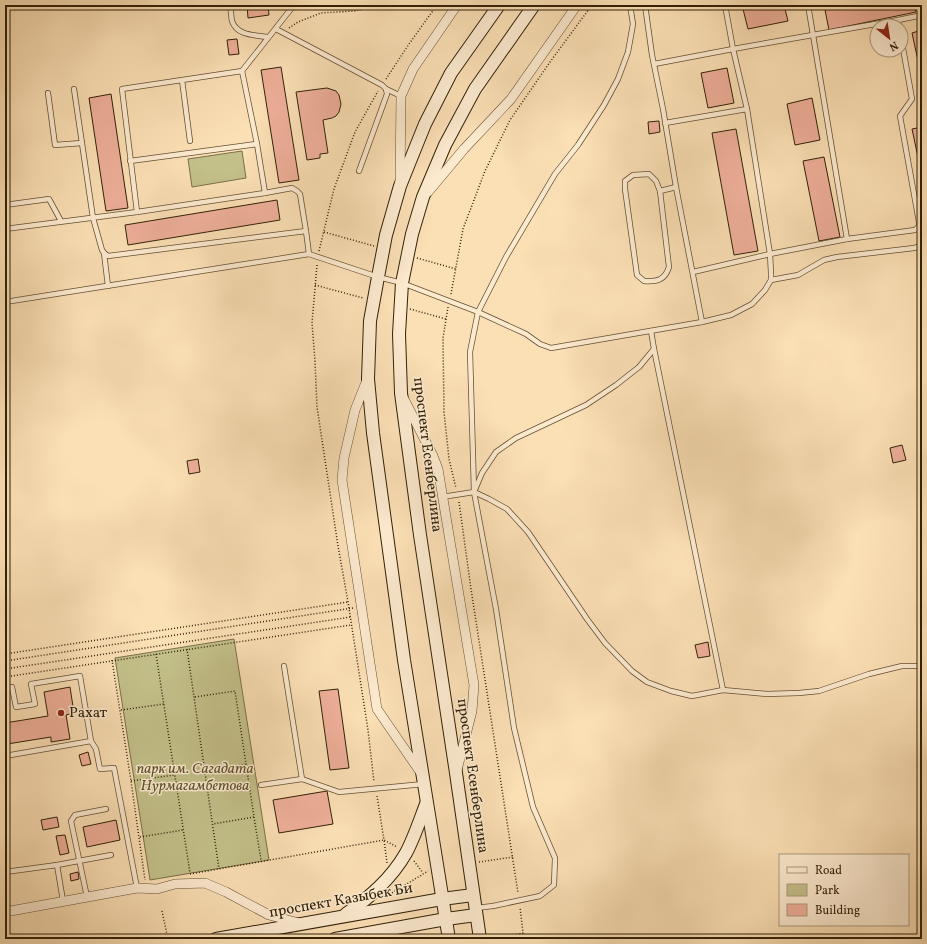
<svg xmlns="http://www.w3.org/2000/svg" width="927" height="944" viewBox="0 0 927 944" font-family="Vollkorn,serif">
  <rect width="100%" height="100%" fill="#fbdfb5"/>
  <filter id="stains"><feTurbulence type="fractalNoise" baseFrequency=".005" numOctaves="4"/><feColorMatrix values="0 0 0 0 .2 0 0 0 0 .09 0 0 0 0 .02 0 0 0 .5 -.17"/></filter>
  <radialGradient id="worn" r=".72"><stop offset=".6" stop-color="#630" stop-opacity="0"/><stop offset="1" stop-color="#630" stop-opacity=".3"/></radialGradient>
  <g fill="#c3c08a" stroke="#7a7049">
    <polygon points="242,151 246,178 192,187 188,159"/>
    <polygon points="234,639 269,860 150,880 115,658"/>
  </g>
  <g fill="#efaf9a" stroke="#312108">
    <polygon points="247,5 268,5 269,15 248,18"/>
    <polygon points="742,5 784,5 788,21 748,29"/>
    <polygon points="824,5 914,5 916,12 829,30"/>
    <polygon points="922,30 922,79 912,33"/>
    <polygon points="237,39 239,54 229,55 227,40"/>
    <polygon points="281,67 299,180 279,183 261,70"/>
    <polygon points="727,68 734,103 708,108 701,73"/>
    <polygon points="327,88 336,91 339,95 341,104 339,112 336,116 332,118 323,120 328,153 320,154 320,158 307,160 296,92"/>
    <polygon points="111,94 128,208 106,211 89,98"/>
    <polygon points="812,98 820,140 795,145 787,104"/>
    <polygon points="659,121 660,132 649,134 648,122"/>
    <polygon points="922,127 922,176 912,129"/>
    <polygon points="736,129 758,251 734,255 712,133"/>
    <polygon points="824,157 840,237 819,241 803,161"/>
    <polygon points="277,200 280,220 128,245 125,225"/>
    <polygon points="902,445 906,460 893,463 890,448"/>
    <polygon points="198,459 200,472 189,474 187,461"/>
    <polygon points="708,642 710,656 698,658 695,645"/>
    <polygon points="70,687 74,713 66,715 70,739 51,742 51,737 7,744 8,750 5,751 5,723 48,716 44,692"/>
    <polygon points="338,689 349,768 330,770 319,691"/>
    <polygon points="88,752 91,764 82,766 79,755"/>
    <polygon points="327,791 333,824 279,833 273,800"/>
    <polygon points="57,817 59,827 43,830 41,820"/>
    <polygon points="116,820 120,840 87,847 83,827"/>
    <polygon points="65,835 69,853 60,855 56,836"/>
    <polygon points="78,872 79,879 71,881 70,874"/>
  </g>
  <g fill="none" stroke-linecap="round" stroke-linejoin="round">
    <defs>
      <g id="lane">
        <path d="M230,5c1,5 1,11 2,16 5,15 23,14 36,16"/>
        <polyline points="645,5 652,55 663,109 676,187 702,322"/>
        <polyline points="725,5 733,49 898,20 899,26"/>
        <polyline points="808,5 847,239"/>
        <path d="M898,20l20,-4c4,-3 3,-6 1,-11"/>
        <polyline points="276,29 382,85 386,89 387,94 359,171"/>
        <polyline points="654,64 733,49 747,109"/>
        <polyline points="242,71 257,144 265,193 137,212 122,89 242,71 294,5"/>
        <polyline points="182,80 190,141"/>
        <polyline points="74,89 93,218 102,250 104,253 108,256 306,231"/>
        <polyline points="386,89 401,96"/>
        <polyline points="48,93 55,145 82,143"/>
        <polyline points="130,161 257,144"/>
        <path d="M649,174l7,7 4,10 9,76c-4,13 -12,15 -25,14l-7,-6 -12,-86v-8l8,-6z"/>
        <polyline points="660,191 676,187"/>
        <polyline points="265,193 292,188 297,191 300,194 306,231 309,254 378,277 402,283 478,312 526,334 540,344 551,348 702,322 731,315 752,304 765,290 771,280 771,273 770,254 747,109 665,123"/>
        <polyline points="5,205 49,199 61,221"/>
        <polyline points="5,229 137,212"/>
        <polyline points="104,253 108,286"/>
        <polyline points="693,272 770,254 847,239 915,230 919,226 919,222 900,116 912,99 901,37"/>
        <polyline points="771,280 798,275 824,260 837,257 914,248 922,246"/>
        <polyline points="5,302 309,254"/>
        <polyline points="654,349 723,690"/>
        <polyline points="474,492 489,499 507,509 528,532 587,619 605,643 632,671 647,682 671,691 692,696 723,690 767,694 799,693 819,691 869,674 902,666 922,666"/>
        <polyline points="442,497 474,492 482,473 496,452 516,438 586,405 616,385 639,367 654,349 651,331"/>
        <polyline points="284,666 302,779 339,792 424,784"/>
        <polyline points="5,688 12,687 16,707 35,704 31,684 80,676 91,741 96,749 100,769 114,768 137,888"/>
        <polyline points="5,756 91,741"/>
        <polyline points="261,785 302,779"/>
        <polyline points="57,865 63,901"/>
        <polyline points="5,872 57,865 111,855"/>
        <polyline points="87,897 71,821 75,815 106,809"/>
        <polyline points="476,908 493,906 540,896 554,885 555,858 533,807 514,728 496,609 474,492 470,352 478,312 506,257 555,174 578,145 604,105 618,79 628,52 633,24 630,5"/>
      </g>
      <g id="street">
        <polyline points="400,181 401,96 413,69 457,5"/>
        <polyline points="428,192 464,149 511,99 577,5"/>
        <polyline points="367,380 355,410 344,458 342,480 377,709 421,773"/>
        <polyline points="404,399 433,456 438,469 474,685 472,711 457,770"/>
        <polyline points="5,912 137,888 157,889 175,884 205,883 226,892 269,915 299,923"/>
      </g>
      <g id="secondary">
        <path d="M346,914c24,-17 45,-35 60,-61 8,-15 14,-33 20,-49"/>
        <polyline points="216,939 442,899 473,895"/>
        <polyline points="335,939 446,919 476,915"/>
        <polyline points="449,939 404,660 373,433 368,379 370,321 378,277 386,235 400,186 425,124 451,73 499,5"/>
        <polyline points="480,939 456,773 420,535 401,393 399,334 402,283 412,234 423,197 445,145 475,89 534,5"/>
      </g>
    </defs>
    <use href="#lane" stroke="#645033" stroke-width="6"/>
    <use href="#street" stroke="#645033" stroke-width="10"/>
    <use href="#secondary" stroke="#312108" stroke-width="14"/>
    <g stroke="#312108" stroke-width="1.5" stroke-dasharray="1 2" stroke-linecap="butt">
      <polyline points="472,5 476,8 478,5"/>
      <polyline points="289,28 298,22 321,13 354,11 383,5"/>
      <polyline points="386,79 409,44 437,5"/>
      <polyline points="324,232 374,246"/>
      <polyline points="319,251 334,189 355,132 378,91"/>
      <polyline points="417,258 456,269"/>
      <polyline points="317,265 312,323 315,361 317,407 338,546 348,602 368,730 374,782"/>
      <polyline points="315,285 363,298"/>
      <polyline points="451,294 463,229 485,171 510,120 550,62 592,5"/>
      <polyline points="448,307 443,338 444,412 449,459 456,488"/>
      <polyline points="410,309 446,319"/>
      <polyline points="459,502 471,589 518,893"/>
      <polyline points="187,649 219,869"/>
      <polyline points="5,654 348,602"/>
      <polyline points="156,654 190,873"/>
      <polyline points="112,660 131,781 145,880"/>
      <polyline points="5,661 353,608"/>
      <polyline points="5,669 351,617"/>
      <polyline points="5,677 351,625"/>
      <polyline points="195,697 235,691 254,817 213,824"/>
      <polyline points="121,710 164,704"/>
      <polyline points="206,771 247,764"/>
      <polyline points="131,781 174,775"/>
      <polyline points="377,796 384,840 397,847"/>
      <polyline points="254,817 261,860"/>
      <polyline points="140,837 183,830"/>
      <polyline points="414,861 423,873"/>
      <polyline points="479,862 513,857"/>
      <polyline points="190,874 384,840 387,863"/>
      <polyline points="392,893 428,871"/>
      <polyline points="162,911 168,939"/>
      <polyline points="496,939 523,933 520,907"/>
    </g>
    <use href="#lane" stroke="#fceacf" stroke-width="4.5"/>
    <use href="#street" stroke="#fceacf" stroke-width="9"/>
    <use href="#secondary" stroke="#fceacf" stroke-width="12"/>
  </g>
  <circle fill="#8f2418" stroke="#fceacf" stroke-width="1.5" cx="61" cy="713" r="4"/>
  <g text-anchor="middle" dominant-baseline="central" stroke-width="3" stroke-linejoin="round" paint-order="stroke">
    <g font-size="15" fill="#312108" stroke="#fceacf">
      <text transform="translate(427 455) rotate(83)">проспект Есенберлина</text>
      <text transform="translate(472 776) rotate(82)">проспект Есенберлина</text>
      <text transform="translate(341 901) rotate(-10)">проспект Казыбек Би</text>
    </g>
    <g font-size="15" fill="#312108" stroke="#fceacf" text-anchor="start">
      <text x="69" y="713">Рахат</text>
    </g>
    <g font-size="15" font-style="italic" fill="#5d512f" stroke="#fceacf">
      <text x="195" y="769">парк им. Сагадата<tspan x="195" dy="17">Нурмагамбетова</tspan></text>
    </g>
  </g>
  <rect width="927" height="944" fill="none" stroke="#fbdfb5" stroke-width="20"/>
  <rect x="6" y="6" width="915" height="932" fill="none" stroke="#312108" stroke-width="2"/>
  <rect x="10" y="10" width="907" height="924" fill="none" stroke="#312108"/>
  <rect x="779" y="854" width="130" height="72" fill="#fceacf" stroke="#ab9a7f"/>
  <rect x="787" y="867" width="20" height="6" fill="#fceacf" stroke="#ab9a7f"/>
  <text x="815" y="874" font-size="12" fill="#312108">Road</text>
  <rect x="787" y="884" width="20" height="12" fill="#c3c08a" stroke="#ab9a7f"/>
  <text x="815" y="894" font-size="12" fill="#312108">Park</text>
  <rect x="787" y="904" width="20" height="12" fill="#efaf9a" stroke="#ab9a7f"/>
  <text x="815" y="914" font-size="12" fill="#312108">Building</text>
  <g transform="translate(889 38) rotate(150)"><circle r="19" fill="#fceacf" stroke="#ab9a7f"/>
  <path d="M0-3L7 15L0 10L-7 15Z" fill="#8f2418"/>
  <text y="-6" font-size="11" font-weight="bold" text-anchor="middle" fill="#312108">N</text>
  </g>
  <rect width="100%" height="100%" filter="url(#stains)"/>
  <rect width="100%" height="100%" fill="url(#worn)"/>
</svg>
